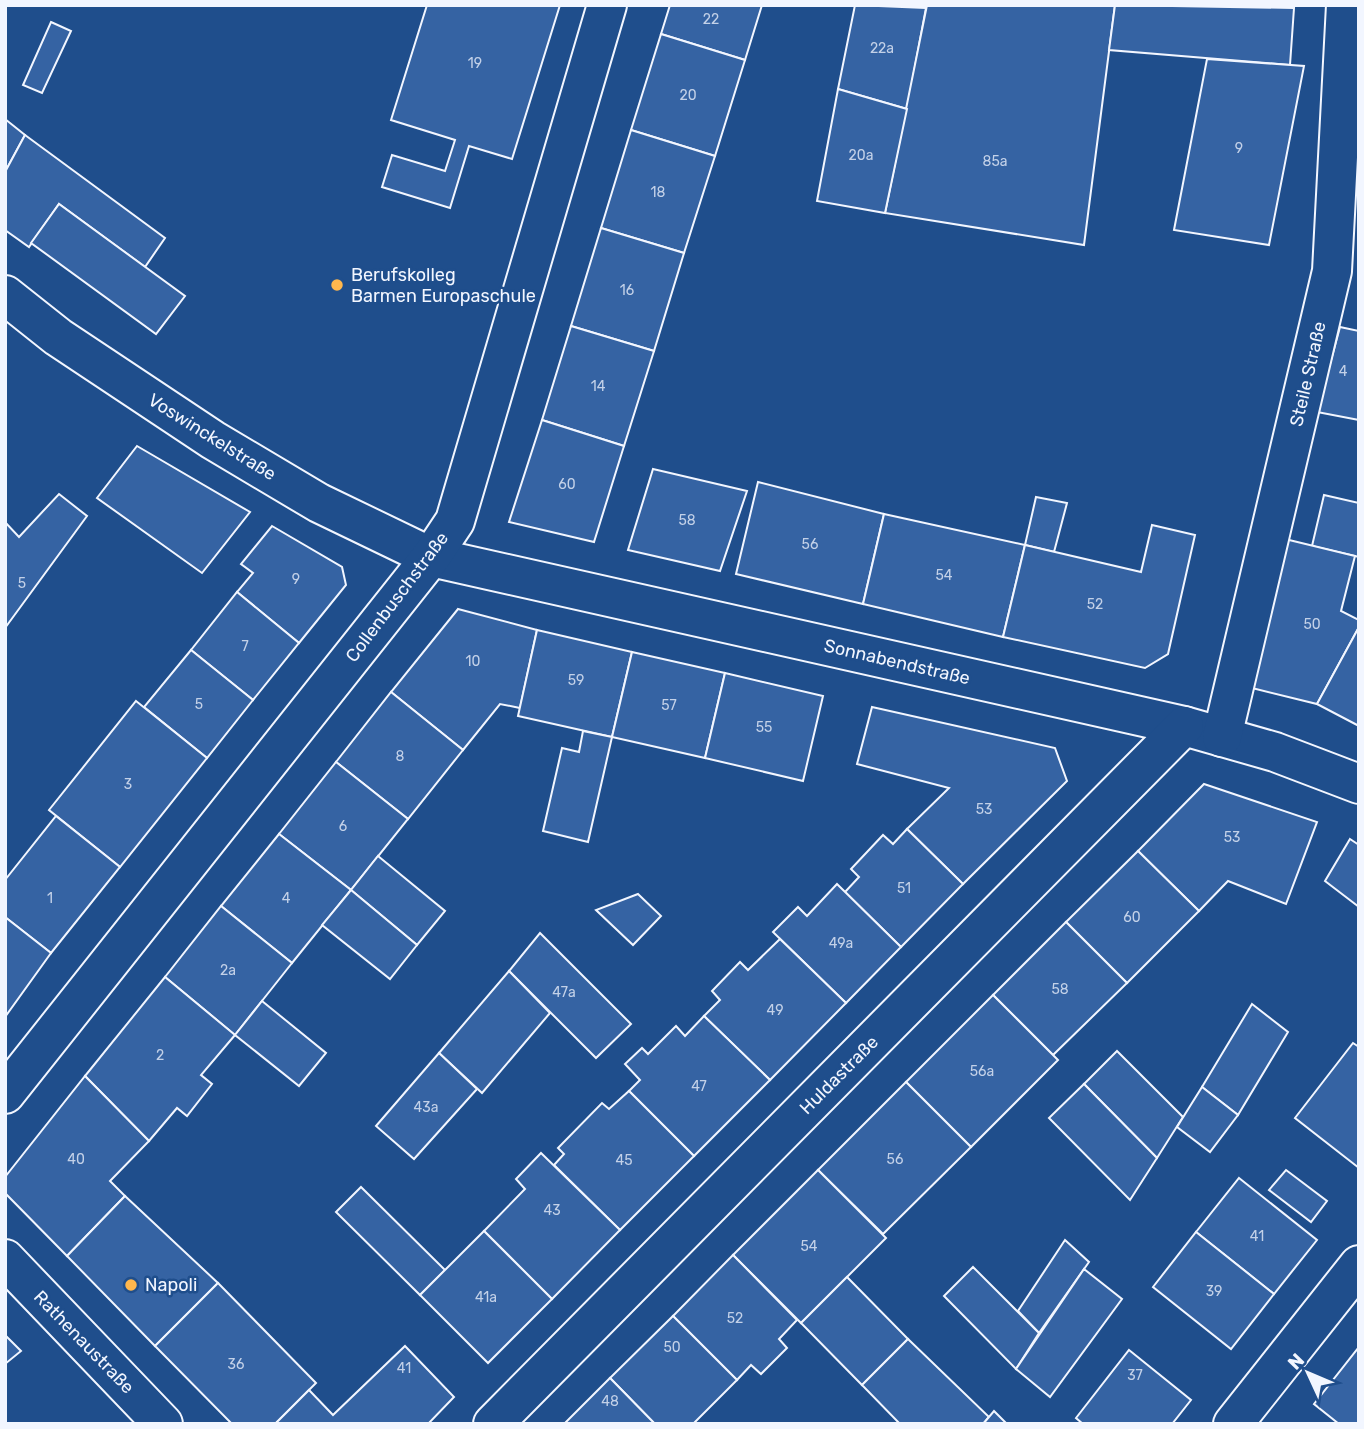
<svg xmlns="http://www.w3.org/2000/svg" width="1364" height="1429" viewBox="0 0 1364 1429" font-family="Rubik,sans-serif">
  <rect width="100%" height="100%" fill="#1f4e8c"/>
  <g fill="#3563a3" stroke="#f2f6ff" stroke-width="2">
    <polygon points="427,5 560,5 512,159 469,146 450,208 382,187 392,155 445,171 455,140 391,120"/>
    <polygon points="670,5 762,5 745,60 661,34"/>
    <polygon points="855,5 926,8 907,109 838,89"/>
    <polygon points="927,5 1115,5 1084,245 885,213"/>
    <polygon points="1115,5 1294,8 1290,65 1109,50"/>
    <polygon points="51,22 71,31 42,93 23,85"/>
    <polygon points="661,34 745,60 715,156 631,130"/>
    <polygon points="1207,59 1304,66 1269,245 1174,230"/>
    <polygon points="838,89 907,109 885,213 817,201"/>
    <polygon points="5,119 25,135 5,172"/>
    <polygon points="631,130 715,156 684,253 601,228"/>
    <polygon points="25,135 165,238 145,267 59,204 29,247 5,230 5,172"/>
    <polygon points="59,204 185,296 156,334 31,243"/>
    <polygon points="601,228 684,253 654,351 571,326"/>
    <polygon points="571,326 654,351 624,446 542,420"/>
    <polygon points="1340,327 1359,331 1359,420 1317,412"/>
    <polygon points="542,420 624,446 594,542 509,522"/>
    <polygon points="137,446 250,512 202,573 97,498"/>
    <polygon points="653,469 747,491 720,571 628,550"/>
    <polygon points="758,482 884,514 863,604 736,574"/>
    <polygon points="59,494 87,516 5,628 5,522 19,537"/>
    <polygon points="1324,495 1359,503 1359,557 1312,546"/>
    <polygon points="1036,497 1067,503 1054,552 1025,545"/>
    <polygon points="884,514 1025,545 1003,637 863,604"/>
    <polygon points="1152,525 1195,535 1168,654 1145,668 1003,637 1025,545 1141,572"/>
    <polygon points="272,526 342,567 346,585 299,643 237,592 253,573 241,564"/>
    <polygon points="1285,539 1355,556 1341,611 1359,620 1359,627 1317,704 1248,687"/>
    <polygon points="237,592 299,643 253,700 191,650"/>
    <polygon points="458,609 537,630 520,708 500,704 463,750 391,692"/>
    <polygon points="1359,627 1359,726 1317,704"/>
    <polygon points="537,630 632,652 612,737 518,716"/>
    <polygon points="191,650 253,700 207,758 144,707"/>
    <polygon points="632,652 725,673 705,758 612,737"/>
    <polygon points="725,673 823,696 803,781 705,758"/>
    <polygon points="391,692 463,750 408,819 336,762"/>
    <polygon points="136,701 207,758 120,867 49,810"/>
    <polygon points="872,707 1055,748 1067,781 963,884 907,829 949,788 857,764"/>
    <polygon points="583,731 612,737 588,842 543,831 562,748 579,752"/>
    <polygon points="336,762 408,819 351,890 279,834"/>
    <polygon points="1204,784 1317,822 1286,904 1228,881 1199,911 1138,851"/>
    <polygon points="56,816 120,867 51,953 5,917 5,880"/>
    <polygon points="907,829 963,884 901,947 845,892 859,877 851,869 883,835 893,844"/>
    <polygon points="279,834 351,890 292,963 221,906"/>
    <polygon points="1350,839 1359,845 1359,907 1325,881"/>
    <polygon points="1138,851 1199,911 1127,983 1066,922"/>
    <polygon points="378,856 445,911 417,945 351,890"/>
    <polygon points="837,884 901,947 846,1003 773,932 798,907 807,916"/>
    <polygon points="351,890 417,945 390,979 322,925"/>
    <polygon points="638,894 661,916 633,945 596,910"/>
    <polygon points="221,906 292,963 235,1035 165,977"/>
    <polygon points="5,917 51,953 5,1017"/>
    <polygon points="1066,922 1127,983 1053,1055 993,995"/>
    <polygon points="540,933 631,1024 596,1058 509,971"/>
    <polygon points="780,939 846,1003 770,1080 704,1016 720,1000 712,991 740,962 748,970"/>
    <polygon points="509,971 550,1013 482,1093 439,1053"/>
    <polygon points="165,977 235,1035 201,1075 212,1084 187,1116 177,1108 149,1141 85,1076"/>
    <polygon points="993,995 1058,1060 971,1147 906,1082"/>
    <polygon points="262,1001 326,1053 299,1086 235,1035"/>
    <polygon points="1252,1004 1288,1032 1238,1115 1202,1087"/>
    <polygon points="704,1016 770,1080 694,1156 629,1091 640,1080 625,1064 642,1048 648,1054 676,1026 685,1036"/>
    <polygon points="1353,1043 1359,1047 1359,1168 1295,1118"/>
    <polygon points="1117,1051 1183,1117 1157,1158 1084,1084"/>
    <polygon points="439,1053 477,1089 414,1159 376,1126"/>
    <polygon points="85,1076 149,1141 110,1181 125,1196 67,1256 5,1193 5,1177"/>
    <polygon points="906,1082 971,1147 883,1234 818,1170"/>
    <polygon points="1084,1084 1157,1158 1130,1200 1049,1118"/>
    <polygon points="1202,1087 1238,1115 1210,1152 1177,1127"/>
    <polygon points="629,1091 694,1156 620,1230 554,1165 564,1154 558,1148 602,1103 609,1109"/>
    <polygon points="541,1153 620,1230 552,1299 484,1231 525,1189 516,1179"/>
    <polygon points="818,1170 886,1238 801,1323 733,1255"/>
    <polygon points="1286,1170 1327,1201 1311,1222 1269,1190"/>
    <polygon points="1239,1178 1317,1240 1274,1294 1196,1232"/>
    <polygon points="361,1187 445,1270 420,1295 336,1212"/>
    <polygon points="125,1196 218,1283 155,1346 67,1256"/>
    <polygon points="484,1231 552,1299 488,1363 420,1295"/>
    <polygon points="1196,1232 1274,1294 1231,1349 1153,1287"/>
    <polygon points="1065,1240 1089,1262 1039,1333 1018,1311"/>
    <polygon points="733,1255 797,1320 779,1339 787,1348 761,1374 751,1365 737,1380 673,1316"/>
    <polygon points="973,1267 1039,1333 1016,1369 944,1296"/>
    <polygon points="1084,1269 1122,1299 1050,1397 1016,1369"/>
    <polygon points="847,1277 908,1339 862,1385 801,1323"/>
    <polygon points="218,1283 316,1383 275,1424 232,1424 155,1346"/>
    <polygon points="673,1316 737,1380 693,1424 655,1424 610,1378"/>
    <polygon points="5,1335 21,1351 5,1364"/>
    <polygon points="908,1339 989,1417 983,1424 900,1424 862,1385"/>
    <polygon points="405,1346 454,1397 428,1424 275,1424 309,1390 333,1415"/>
    <polygon points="1359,1347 1359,1424 1339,1424 1314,1404"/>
    <polygon points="1129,1350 1191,1400 1172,1424 1083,1424 1076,1418"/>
    <polygon points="610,1378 655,1424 564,1424"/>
    <polygon points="994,1411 1007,1424 983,1424"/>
  </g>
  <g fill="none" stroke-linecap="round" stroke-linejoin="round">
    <defs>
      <g id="minor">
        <polyline points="5,295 58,337 213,440 319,503 431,557 1184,726 1275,752 1359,784"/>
        <polyline points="1222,737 1332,271 1346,5"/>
        <polyline points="5,1094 431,557 455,521 607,5"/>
        <polyline points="5,1259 163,1424"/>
        <polyline points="493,1424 1184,726"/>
        <polyline points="1233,1424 1359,1265"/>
      </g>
    </defs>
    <use href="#minor" stroke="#f2f6ff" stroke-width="42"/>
    <use href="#minor" stroke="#1f4e8c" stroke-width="38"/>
  </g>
  <g fill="#ffb74d" stroke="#1f4e8c" stroke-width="2.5">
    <circle cx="337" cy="285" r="7"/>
    <circle cx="131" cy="1285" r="7"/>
  </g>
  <g text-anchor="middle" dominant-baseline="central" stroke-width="5" stroke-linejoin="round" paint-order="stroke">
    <g font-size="14" fill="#c3d1e8">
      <text x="711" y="19">22</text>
      <text x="882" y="48">22a</text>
      <text x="475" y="63">19</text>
      <text x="688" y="95">20</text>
      <text x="1239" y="148">9</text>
      <text x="861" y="155">20a</text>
      <text x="995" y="161">85a</text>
      <text x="658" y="192">18</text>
      <text x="627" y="290">16</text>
      <text x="1343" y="371">4</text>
      <text x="598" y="386">14</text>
      <text x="567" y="484">60</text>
      <text x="687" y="520">58</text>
      <text x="810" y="544">56</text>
      <text x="944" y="575">54</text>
      <text x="296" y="579">9</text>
      <text x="22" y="583">5</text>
      <text x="1095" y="604">52</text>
      <text x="1312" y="624">50</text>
      <text x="245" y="646">7</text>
      <text x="473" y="661">10</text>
      <text x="576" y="680">59</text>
      <text x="199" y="704">5</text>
      <text x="669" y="705">57</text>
      <text x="764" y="727">55</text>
      <text x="400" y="756">8</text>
      <text x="128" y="784">3</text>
      <text x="984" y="809">53</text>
      <text x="343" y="826">6</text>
      <text x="1232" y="837">53</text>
      <text x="904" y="888">51</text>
      <text x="50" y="898">1</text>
      <text x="286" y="898">4</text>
      <text x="1132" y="917">60</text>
      <text x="841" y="943">49a</text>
      <text x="228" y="970">2a</text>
      <text x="1060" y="989">58</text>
      <text x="564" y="992">47a</text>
      <text x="775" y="1010">49</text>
      <text x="160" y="1055">2</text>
      <text x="982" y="1071">56a</text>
      <text x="699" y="1086">47</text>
      <text x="426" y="1107">43a</text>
      <text x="76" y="1159">40</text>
      <text x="895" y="1159">56</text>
      <text x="624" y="1160">45</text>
      <text x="552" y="1210">43</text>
      <text x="1257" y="1236">41</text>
      <text x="809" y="1246">54</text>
      <text x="1214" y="1291">39</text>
      <text x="486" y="1297">41a</text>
      <text x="735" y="1318">52</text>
      <text x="672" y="1347">50</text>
      <text x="236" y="1364">36</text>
      <text x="404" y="1368">41</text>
      <text x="1135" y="1375">37</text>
      <text x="610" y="1401">48</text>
    </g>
    <g font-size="18" fill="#f2f6ff" stroke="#1f4e8c" text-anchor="start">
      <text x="351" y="275">Berufskolleg<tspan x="351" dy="21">Barmen Europaschule</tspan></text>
      <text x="145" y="1285">Napoli</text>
    </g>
    <g font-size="18" fill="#f2f6ff" stroke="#1f4e8c">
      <text transform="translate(1308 374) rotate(-77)">Steile Straße</text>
      <text transform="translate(212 437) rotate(32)">Voswinckelstraße</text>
      <text transform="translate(397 597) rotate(-53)">Collenbuschstraße</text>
      <text transform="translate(897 662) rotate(13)">Sonnabendstraße</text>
      <text transform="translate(839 1075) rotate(-45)">Huldastraße</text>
      <text transform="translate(84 1342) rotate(46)">Rathenaustraße</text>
    </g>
  </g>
  <rect width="1364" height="1429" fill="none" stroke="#f2f6ff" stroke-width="14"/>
  <g transform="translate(1308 1373) rotate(314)" stroke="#1f4e8c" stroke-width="5" paint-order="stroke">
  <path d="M0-5L12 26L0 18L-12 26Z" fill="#f2f6ff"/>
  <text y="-10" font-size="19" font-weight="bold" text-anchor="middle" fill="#f2f6ff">N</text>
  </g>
</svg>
